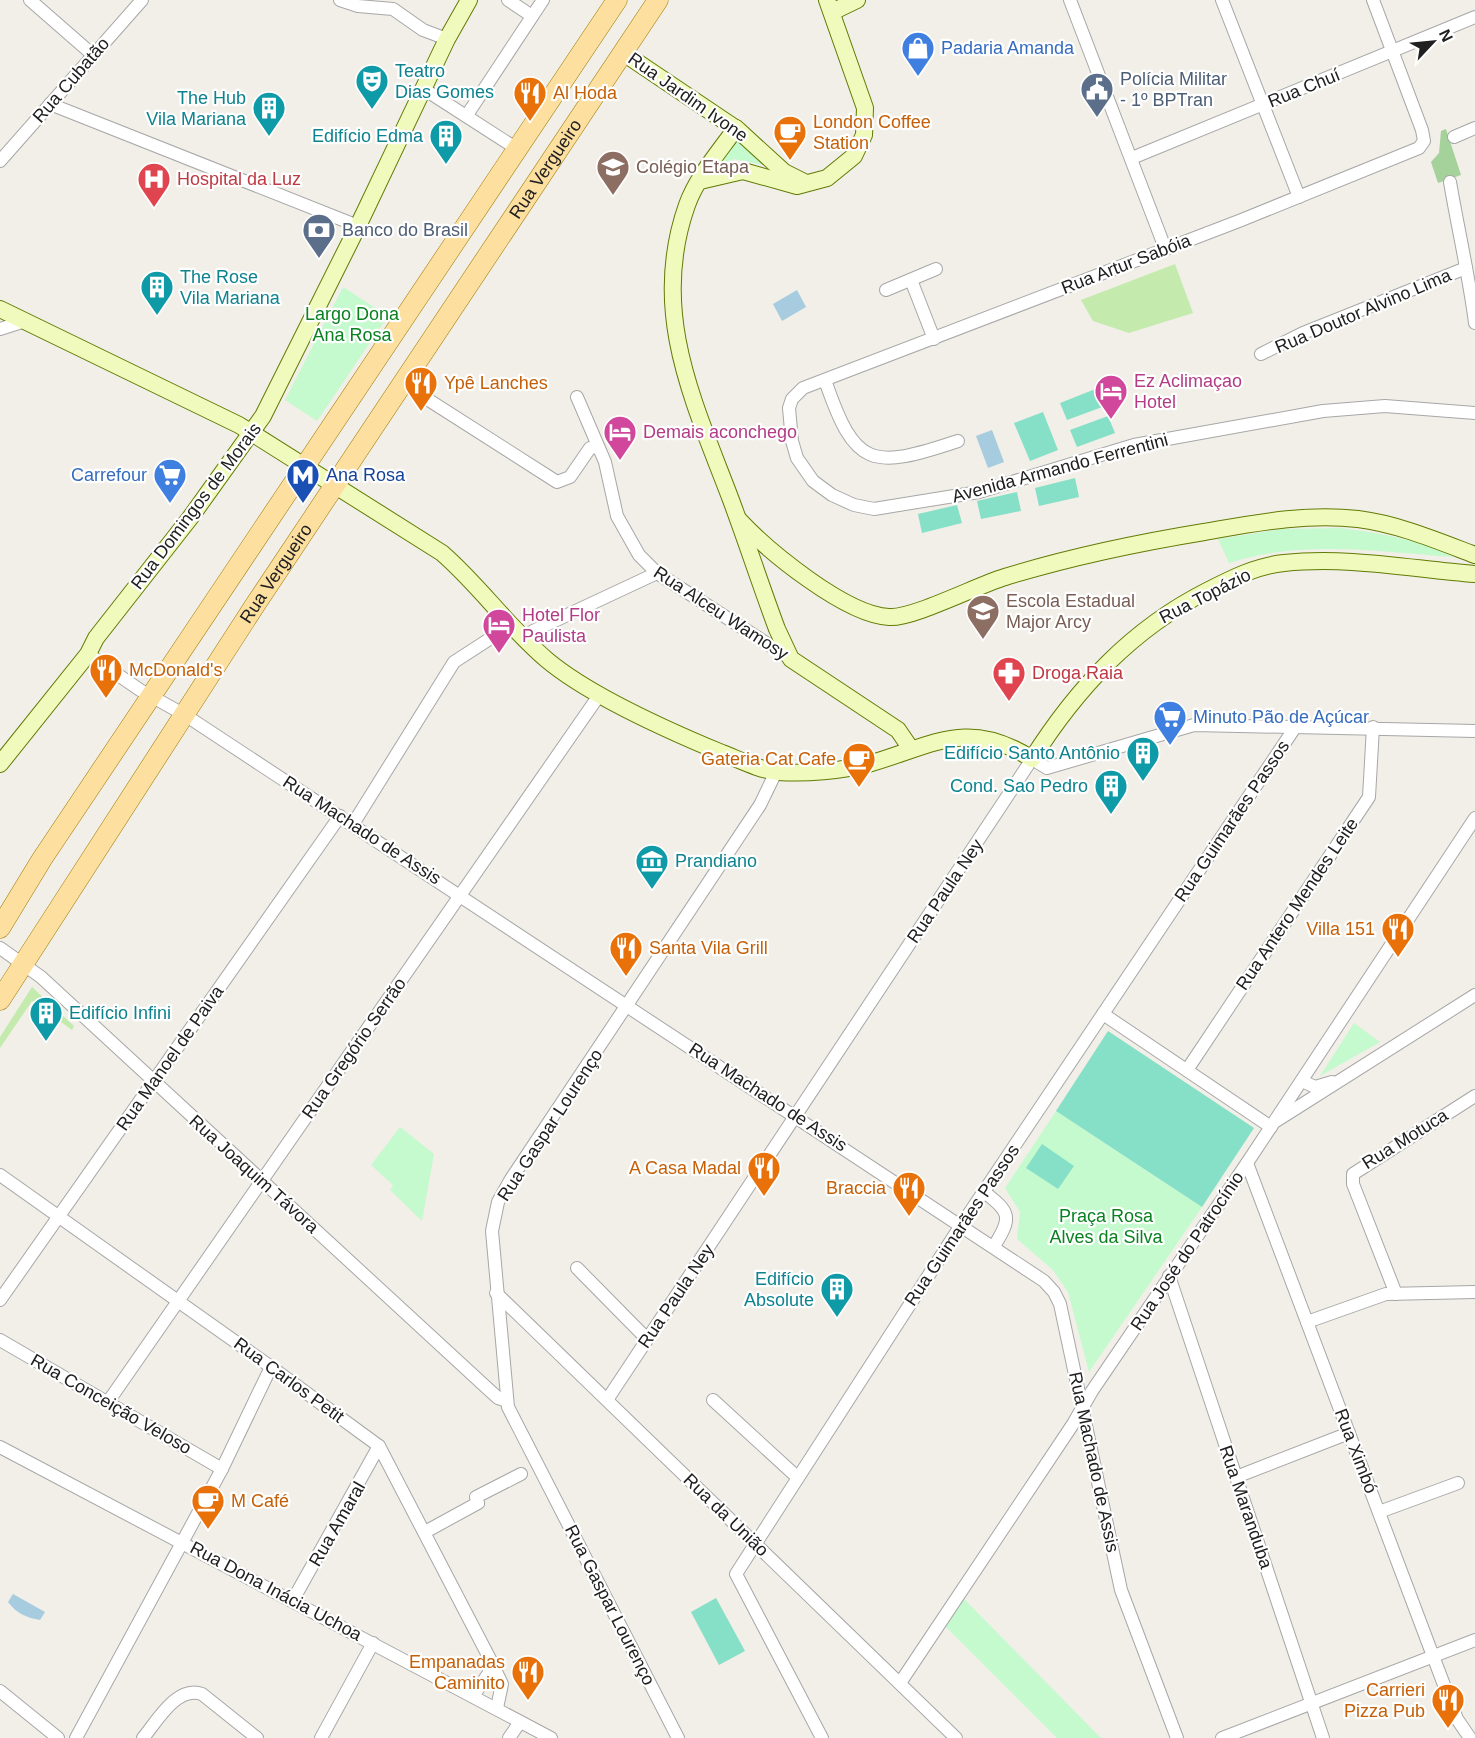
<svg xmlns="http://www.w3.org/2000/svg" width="1475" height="1738" viewBox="0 0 1475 1738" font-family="Arial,sans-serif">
  <rect width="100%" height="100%" fill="#f1efe7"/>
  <g fill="#c4ebad">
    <polygon points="1175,264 1193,313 1129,333 1093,321 1081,300"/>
    <polygon points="32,987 74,1026 72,1030 32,1001 0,1048 0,1037"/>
  </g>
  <polygon fill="#a5d19b" points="1446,129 1461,175 1438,183 1431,162 1439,153 1441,131"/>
  <g fill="#c5facf">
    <polygon points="736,138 764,165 734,159 720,165"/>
    <polygon points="343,287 388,316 317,421 285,400"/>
    <path d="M1340,528c40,5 78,11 114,29 -77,-5 -151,-18 -225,6l-11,-24 64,-10z"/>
    <polygon points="1354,1023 1380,1042 1320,1076"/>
    <polygon points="1056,1111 1202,1207 1089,1372 1068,1292 1052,1269 1017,1239 1020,1212 1005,1188"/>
    <polygon points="400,1127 434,1154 422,1221 390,1190 393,1185 371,1165"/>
    <polygon points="963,1598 1101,1738 1057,1738 944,1625"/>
  </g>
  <g fill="#85e0c7">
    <polygon points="1098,388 1105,406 1067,420 1060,403"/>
    <polygon points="1043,412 1058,450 1030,461 1014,423"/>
    <polygon points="1108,416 1115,433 1077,447 1070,430"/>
    <polygon points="1075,478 1079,497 1039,506 1035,488"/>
    <polygon points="1017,492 1021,511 981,519 977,501"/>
    <polygon points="957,505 962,523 922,533 918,514"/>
    <polygon points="1108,1031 1254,1128 1202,1207 1056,1111"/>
    <polygon points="1042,1144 1074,1166 1058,1189 1026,1168"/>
    <polygon points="716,1598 745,1651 719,1665 691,1612"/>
  </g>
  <g fill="#a7ccdf">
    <polygon points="797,290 806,307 782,321 773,304"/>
    <polygon points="992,430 1004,462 988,468 976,436"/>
    <path d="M13,1594l32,18 -5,8c-13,-2 -24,-7 -32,-18z"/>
  </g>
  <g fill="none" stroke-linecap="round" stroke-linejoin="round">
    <defs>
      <g id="street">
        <polyline points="30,0 93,55"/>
        <polyline points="340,0 358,6 393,9 423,30 447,39"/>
        <polyline points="508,0 532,16"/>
        <polyline points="1070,0 1165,248"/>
        <polyline points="1222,0 1299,197"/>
        <polyline points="1373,0 1422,130 1424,141 1419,148 1239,221 803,388 792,399 789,408 792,441 797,458 813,481 832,495 854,505 874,509 979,492 1134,445 1323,411 1385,406 1475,413"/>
        <polyline points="424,89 517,149"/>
        <polyline points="50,104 358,226"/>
        <polyline points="467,115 543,0"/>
        <polyline points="1454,137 1475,128"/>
        <polyline points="1132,158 1475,17"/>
        <polyline points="0,161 142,0"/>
        <path d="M1450,182c8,47 19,94 25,141"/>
        <polyline points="911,280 934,339"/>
        <polyline points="886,290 936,269"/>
        <polyline points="0,329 25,321"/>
        <polyline points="1261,354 1303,333 1466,268"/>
        <path d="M825,380c30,88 46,90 133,61"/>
        <polyline points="402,383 557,482 570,477 590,448 598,447"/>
        <polyline points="577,397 605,462 617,516 639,555 657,573 791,659"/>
        <polyline points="524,639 533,631 657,573"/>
        <polyline points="88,654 140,690 185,715 1044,1281 1054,1292 1060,1304 1121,1590 1177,1738"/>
        <polyline points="353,824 454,662 511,625"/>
        <polyline points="0,948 41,977 487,1388 498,1398 507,1401"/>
        <polyline points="1103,1014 1271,1127"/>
        <polyline points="1187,1070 1369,797 1373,727"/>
        <polyline points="1302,1081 1315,1087 1332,1082"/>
        <polyline points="1276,1121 1475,995"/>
        <polyline points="1247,1163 1433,1656 1457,1719 1470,1738"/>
        <polyline points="0,1175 271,1367 379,1446 491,1661 489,1673 473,1696"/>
        <path d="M984,1192c27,20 28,26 10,54"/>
        <polyline points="577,1268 647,1339"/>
        <polyline points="1169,1276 1323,1738"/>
        <polyline points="496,1293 956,1738"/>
        <polyline points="1396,1294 1353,1184 1353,1174 1475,1096"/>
        <polyline points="0,1300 340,816"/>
        <polyline points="1307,1322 1386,1294 1475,1292"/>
        <polyline points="0,1340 222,1469"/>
        <polyline points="607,1400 1032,759 1047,768 1194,725 1475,731"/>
        <polyline points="713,1400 797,1477"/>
        <polyline points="108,1402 600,694"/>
        <polyline points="0,1447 551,1738"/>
        <polyline points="1236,1477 1349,1433"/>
        <polyline points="1379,1512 1458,1483"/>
        <polyline points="425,1532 478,1503 476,1497 521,1474"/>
        <polyline points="293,1600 379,1446"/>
        <polyline points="491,1661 502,1684 497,1708"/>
        <polyline points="900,1683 1073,1424 1092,1391 1247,1163 1475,818"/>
        <polyline points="0,1691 58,1738"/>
        <polyline points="76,1738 222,1469 271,1367"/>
        <path d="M143,1738c14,-17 34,-53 59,-44l55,44"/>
        <polyline points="321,1738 373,1643"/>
        <polyline points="509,1738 520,1722"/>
        <polyline points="678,1738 508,1407 492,1231 498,1202 511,1179 760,805 776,772"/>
        <polyline points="822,1738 736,1574 954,1236 1296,726"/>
        <polyline points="1222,1738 1475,1640"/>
      </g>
      <g id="secondary">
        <polyline points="832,12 857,0"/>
        <polyline points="622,52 738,130 784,172 804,182"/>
        <path d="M736,128c-17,24 -39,49 -49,77 -38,107 7,197 44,295 16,43 30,86 46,129l14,30 107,71 13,19"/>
        <polyline points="700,181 743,171 797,186 827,178 854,156 864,135 865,108 827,0"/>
        <path d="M0,309l239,116 203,128c38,33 66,74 105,107 43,36 122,71 175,93 18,7 37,17 56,19 28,2 63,-1 90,-8 64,-18 99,-47 164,-5 45,-71 100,-130 175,-168 25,-13 49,-25 77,-28 63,-7 128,6 191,11"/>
        <path d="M739,520c30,32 107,95 150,97 23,2 89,-32 116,-40 65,-20 132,-34 199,-45 52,-9 102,-19 154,-13 40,5 80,22 117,36"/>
        <polyline points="0,764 88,654 96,638 190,518 263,416 358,226 447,39 469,0"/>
      </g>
      <g id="primary">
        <polyline points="0,928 42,859 617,0"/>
        <path id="s1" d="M0,1000l255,-395 403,-605"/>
      </g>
    </defs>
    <use href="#street" stroke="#a7a7a7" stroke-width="14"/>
    <use href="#secondary" stroke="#617b04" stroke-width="18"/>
    <use href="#primary" stroke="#9d7b00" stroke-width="21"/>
    <use href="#street" stroke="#fff" stroke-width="12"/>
    <use href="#secondary" stroke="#f0fabc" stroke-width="16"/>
    <use href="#primary" stroke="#fddfa0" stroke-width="20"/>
  </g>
  <defs>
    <symbol id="shop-pin" viewBox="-11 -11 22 30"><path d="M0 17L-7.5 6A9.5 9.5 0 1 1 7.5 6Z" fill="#3f7fe0" stroke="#fff"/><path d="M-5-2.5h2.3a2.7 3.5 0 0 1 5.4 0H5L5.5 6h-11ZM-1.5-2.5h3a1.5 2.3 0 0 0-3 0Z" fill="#fff"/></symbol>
    <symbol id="theatre-pin" viewBox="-11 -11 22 30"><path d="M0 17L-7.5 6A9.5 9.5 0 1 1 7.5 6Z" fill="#0f9aa8" stroke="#fff"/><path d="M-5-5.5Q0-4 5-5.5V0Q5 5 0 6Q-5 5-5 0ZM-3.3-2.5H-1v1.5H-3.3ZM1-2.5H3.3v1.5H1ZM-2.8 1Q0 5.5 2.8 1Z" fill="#fff"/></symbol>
    <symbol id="civic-pin" viewBox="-11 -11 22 30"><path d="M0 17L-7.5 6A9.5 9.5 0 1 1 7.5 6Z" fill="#5c6f8a" stroke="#fff"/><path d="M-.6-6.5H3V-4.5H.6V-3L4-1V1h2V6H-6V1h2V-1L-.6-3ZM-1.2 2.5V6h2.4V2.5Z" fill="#fff"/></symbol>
    <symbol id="restaurant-pin" viewBox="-11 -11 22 30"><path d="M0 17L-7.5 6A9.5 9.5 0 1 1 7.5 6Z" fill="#e8710a" stroke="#fff"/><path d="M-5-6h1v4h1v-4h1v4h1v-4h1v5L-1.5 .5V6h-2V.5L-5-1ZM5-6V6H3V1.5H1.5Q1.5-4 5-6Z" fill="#fff"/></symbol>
    <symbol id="building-pin" viewBox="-11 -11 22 30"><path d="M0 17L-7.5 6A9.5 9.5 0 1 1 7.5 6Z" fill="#0f9aa8" stroke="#fff"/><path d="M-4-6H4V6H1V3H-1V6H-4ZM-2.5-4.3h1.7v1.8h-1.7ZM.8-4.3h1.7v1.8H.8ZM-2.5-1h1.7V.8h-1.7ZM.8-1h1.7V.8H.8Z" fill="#fff"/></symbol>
    <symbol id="cafe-pin" viewBox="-11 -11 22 30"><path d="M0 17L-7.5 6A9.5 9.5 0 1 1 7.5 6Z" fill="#e8710a" stroke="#fff"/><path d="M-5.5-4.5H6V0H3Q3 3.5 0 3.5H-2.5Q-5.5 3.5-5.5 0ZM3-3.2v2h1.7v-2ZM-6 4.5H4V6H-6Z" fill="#fff"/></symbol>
    <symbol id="school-pin" viewBox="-11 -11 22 30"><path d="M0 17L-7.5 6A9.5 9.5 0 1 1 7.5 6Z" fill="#8d6e63" stroke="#fff"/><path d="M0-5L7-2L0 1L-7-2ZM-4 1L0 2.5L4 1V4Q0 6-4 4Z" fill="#fff"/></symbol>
    <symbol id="hospital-pin" viewBox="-11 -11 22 30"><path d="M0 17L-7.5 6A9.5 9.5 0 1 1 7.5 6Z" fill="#e0444e" stroke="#fff"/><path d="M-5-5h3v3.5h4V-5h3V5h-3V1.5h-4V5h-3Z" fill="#fff"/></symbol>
    <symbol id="bank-pin" viewBox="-11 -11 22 30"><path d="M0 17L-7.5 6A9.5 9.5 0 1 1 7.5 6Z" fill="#5c6f8a" stroke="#fff"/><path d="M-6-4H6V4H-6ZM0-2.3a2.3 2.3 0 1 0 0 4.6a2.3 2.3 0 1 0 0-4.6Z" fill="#fff"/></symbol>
    <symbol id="hotel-pin" viewBox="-11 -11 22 30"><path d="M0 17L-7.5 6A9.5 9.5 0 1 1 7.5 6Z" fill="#d1479c" stroke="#fff"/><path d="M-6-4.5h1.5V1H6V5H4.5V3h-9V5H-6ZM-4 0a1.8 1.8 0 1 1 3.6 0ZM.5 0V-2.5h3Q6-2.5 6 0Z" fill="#fff"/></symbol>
    <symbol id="supermarket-pin" viewBox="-11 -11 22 30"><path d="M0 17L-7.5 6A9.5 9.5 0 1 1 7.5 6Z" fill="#3f7fe0" stroke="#fff"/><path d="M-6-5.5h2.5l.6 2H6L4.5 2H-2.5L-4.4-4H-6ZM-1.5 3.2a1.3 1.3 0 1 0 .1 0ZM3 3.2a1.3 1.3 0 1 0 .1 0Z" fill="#fff"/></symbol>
    <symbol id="metro-pin" viewBox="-11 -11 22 30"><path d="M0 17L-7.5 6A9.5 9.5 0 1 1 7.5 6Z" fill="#1a4fb4" stroke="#fff"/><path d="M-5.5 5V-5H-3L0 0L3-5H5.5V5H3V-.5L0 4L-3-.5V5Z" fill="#fff"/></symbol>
    <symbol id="pharmacy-pin" viewBox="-11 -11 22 30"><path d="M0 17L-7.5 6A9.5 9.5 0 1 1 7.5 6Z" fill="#e0444e" stroke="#fff"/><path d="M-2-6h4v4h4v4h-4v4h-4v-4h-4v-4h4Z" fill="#fff"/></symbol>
    <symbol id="museum-pin" viewBox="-11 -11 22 30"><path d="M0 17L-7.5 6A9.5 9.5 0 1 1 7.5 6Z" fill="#0f9aa8" stroke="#fff"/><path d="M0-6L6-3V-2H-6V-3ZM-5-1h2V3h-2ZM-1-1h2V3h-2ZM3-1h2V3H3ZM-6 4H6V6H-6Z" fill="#fff"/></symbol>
  </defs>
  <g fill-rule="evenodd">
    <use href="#shop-pin" x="899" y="29" width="38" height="52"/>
    <use href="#theatre-pin" x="353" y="62" width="38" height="52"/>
    <use href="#civic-pin" x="1078" y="70" width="38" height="52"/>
    <use href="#restaurant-pin" x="511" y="74" width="38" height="52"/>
    <use href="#building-pin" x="250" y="89" width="38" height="52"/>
    <use href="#cafe-pin" x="771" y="113" width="38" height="52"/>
    <use href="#building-pin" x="427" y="117" width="38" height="52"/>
    <use href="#school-pin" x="594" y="148" width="38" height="52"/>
    <use href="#hospital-pin" x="135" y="160" width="38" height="52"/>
    <use href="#bank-pin" x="300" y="211" width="38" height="52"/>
    <use href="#building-pin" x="138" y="268" width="38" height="52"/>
    <use href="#restaurant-pin" x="402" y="364" width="38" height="52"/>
    <use href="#hotel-pin" x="1092" y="372" width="38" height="52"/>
    <use href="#hotel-pin" x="601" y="413" width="38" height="52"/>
    <use href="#supermarket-pin" x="151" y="456" width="38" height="52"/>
    <use href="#metro-pin" x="284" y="456" width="38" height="52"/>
    <use href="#school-pin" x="964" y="592" width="38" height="52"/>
    <use href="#hotel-pin" x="480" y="606" width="38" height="52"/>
    <use href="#restaurant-pin" x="87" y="651" width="38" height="52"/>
    <use href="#pharmacy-pin" x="990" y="654" width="38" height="52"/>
    <use href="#supermarket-pin" x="1151" y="698" width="38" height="52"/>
    <use href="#building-pin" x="1124" y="734" width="38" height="52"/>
    <use href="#cafe-pin" x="840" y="740" width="38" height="52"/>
    <use href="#building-pin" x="1092" y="767" width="38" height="52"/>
    <use href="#museum-pin" x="633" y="842" width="38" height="52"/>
    <use href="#restaurant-pin" x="1379" y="910" width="38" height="52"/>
    <use href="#restaurant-pin" x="607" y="929" width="38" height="52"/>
    <use href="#building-pin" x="27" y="994" width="38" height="52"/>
    <use href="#restaurant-pin" x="745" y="1149" width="38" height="52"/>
    <use href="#restaurant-pin" x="890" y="1169" width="38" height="52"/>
    <use href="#building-pin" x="818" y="1270" width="38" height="52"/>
    <use href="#cafe-pin" x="189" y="1482" width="38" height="52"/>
    <use href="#restaurant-pin" x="509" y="1653" width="38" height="52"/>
    <use href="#restaurant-pin" x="1429" y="1681" width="38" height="52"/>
  </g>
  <g text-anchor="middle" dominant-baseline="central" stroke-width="4.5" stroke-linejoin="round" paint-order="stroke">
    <g font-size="18" fill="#366cbe" stroke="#fff" text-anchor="start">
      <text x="941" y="48">Padaria Amanda</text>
      <text x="147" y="475" text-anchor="end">Carrefour</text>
      <text x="1193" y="717">Minuto Pão de Açúcar</text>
    </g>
    <g font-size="18" fill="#0d838f" stroke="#fff" text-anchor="end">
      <text x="395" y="71" text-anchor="start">Teatro<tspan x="395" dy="21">Dias Gomes</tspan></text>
      <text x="246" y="98">The Hub<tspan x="246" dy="21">Vila Mariana</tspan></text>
      <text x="423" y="136">Edifício Edma</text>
      <text x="180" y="277" text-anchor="start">The Rose<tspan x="180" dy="21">Vila Mariana</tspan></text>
      <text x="1120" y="753">Edifício Santo Antônio</text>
      <text x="1088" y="786">Cond. Sao Pedro</text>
      <text x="675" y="861" text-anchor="start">Prandiano</text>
      <text x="69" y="1013" text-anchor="start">Edifício Infini</text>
      <text x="814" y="1279">Edifício<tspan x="814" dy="21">Absolute</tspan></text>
    </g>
    <g font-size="18" fill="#4e5e75" stroke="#fff" text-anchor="start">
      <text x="1120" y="79">Polícia Militar<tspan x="1120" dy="21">- 1º BPTran</tspan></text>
      <text x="342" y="230">Banco do Brasil</text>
    </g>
    <g font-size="18" fill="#202020" stroke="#fff">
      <text transform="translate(71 80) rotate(-49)">Rua Cubatão</text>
      <text transform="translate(1304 88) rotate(-22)">Rua Chuí</text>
      <text transform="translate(688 97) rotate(35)">Rua Jardim Ivone</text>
      <text stroke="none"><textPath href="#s1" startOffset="994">Rua Vergueiro</textPath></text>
      <text transform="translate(1126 264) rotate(-21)">Rua Artur Sabóia</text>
      <text transform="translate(1363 311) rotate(-23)">Rua Doutor Alvino Lima</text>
      <text transform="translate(1060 468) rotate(-15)">Avenida Armando Ferrentini</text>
      <text transform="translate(196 506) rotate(-53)">Rua Domingos de Morais</text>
      <text stroke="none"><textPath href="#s1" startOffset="508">Rua Vergueiro</textPath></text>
      <text transform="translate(1205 596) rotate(-27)">Rua Topázio</text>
      <text transform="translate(721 613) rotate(33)">Rua Alceu Wamosy</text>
      <text transform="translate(1232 821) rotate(-56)">Rua Guimarães Passos</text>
      <text transform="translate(362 830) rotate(33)">Rua Machado de Assis</text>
      <text transform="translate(945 891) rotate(-56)">Rua Paula Ney</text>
      <text transform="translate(1297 904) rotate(-56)">Rua Antero Mendes Leite</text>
      <text transform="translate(354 1048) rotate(-55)">Rua Gregório Serrão</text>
      <text transform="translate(170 1058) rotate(-55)">Rua Manoel de Paiva</text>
      <text transform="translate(768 1097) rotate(33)">Rua Machado de Assis</text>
      <text transform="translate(550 1125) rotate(-57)">Rua Gaspar Lourenço</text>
      <text transform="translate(1405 1139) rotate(-32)">Rua Motuca</text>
      <text transform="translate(254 1174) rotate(42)">Rua Joaquim Távora</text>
      <text transform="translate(962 1225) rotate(-56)">Rua Guimarães Passos</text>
      <text transform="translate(1187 1251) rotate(-56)">Rua José do Patrocínio</text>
      <text transform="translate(676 1296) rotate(-56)">Rua Paula Ney</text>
      <text transform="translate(289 1380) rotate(36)">Rua Carlos Petit</text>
      <text transform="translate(111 1404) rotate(30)">Rua Conceição Veloso</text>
      <text transform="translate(1356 1451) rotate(69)">Rua Ximbó</text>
      <text transform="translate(1094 1462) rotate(78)">Rua Machado de Assis</text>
      <text transform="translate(1246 1507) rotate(71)">Rua Maranduba</text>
      <text transform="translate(726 1515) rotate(44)">Rua da União</text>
      <text transform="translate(337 1524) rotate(-60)">Rua Amaral</text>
      <text transform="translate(276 1591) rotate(28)">Rua Dona Inácia Uchoa</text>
      <text transform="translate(610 1605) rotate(63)">Rua Gaspar Lourenço</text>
    </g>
    <g font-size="18" fill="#c56008" stroke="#fff" text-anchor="start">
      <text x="553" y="93">Al Hoda</text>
      <text x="813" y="122">London Coffee<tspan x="813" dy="21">Station</tspan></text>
      <text x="444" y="383">Ypê Lanches</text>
      <text x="129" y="670">McDonald's</text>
      <text x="836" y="759" text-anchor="end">Gateria Cat Cafe</text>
      <text x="1375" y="929" text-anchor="end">Villa 151</text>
      <text x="649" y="948">Santa Vila Grill</text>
      <text x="741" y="1168" text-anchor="end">A Casa Madal</text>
      <text x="886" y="1188" text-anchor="end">Braccia</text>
      <text x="231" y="1501">M Café</text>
      <text x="505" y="1662" text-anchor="end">Empanadas<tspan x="505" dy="21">Caminito</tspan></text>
      <text x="1425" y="1690" text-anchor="end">Carrieri<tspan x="1425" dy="21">Pizza Pub</tspan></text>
    </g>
    <g font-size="18" fill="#785e54" stroke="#fff" text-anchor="start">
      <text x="636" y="167">Colégio Etapa</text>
      <text x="1006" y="601">Escola Estadual<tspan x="1006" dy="21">Major Arcy</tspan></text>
    </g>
    <g font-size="18" fill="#be3a42" stroke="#fff" text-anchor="start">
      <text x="177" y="179">Hospital da Luz</text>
      <text x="1032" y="673">Droga Raia</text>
    </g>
    <g font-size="18" fill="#0b8222" stroke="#fff">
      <text x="352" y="314">Largo Dona<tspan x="352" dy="21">Ana Rosa</tspan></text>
      <text x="1106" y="1216">Praça Rosa<tspan x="1106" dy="21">Alves da Silva</tspan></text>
    </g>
    <g font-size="18" fill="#b23c85" stroke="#fff" text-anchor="start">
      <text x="1134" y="381">Ez Aclimaçao<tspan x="1134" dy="21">Hotel</tspan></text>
      <text x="643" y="432">Demais aconchego</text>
      <text x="522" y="615">Hotel Flor<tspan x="522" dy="21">Paulista</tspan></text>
    </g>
    <g font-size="18" fill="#164399" stroke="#fff" text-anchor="start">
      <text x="326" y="475">Ana Rosa</text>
    </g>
  </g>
  <g transform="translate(1433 42) rotate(64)" stroke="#ffffff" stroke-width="4.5" paint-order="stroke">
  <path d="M0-4.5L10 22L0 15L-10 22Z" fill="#202020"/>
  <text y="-9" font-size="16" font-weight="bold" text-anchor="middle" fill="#202020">N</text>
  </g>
</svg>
